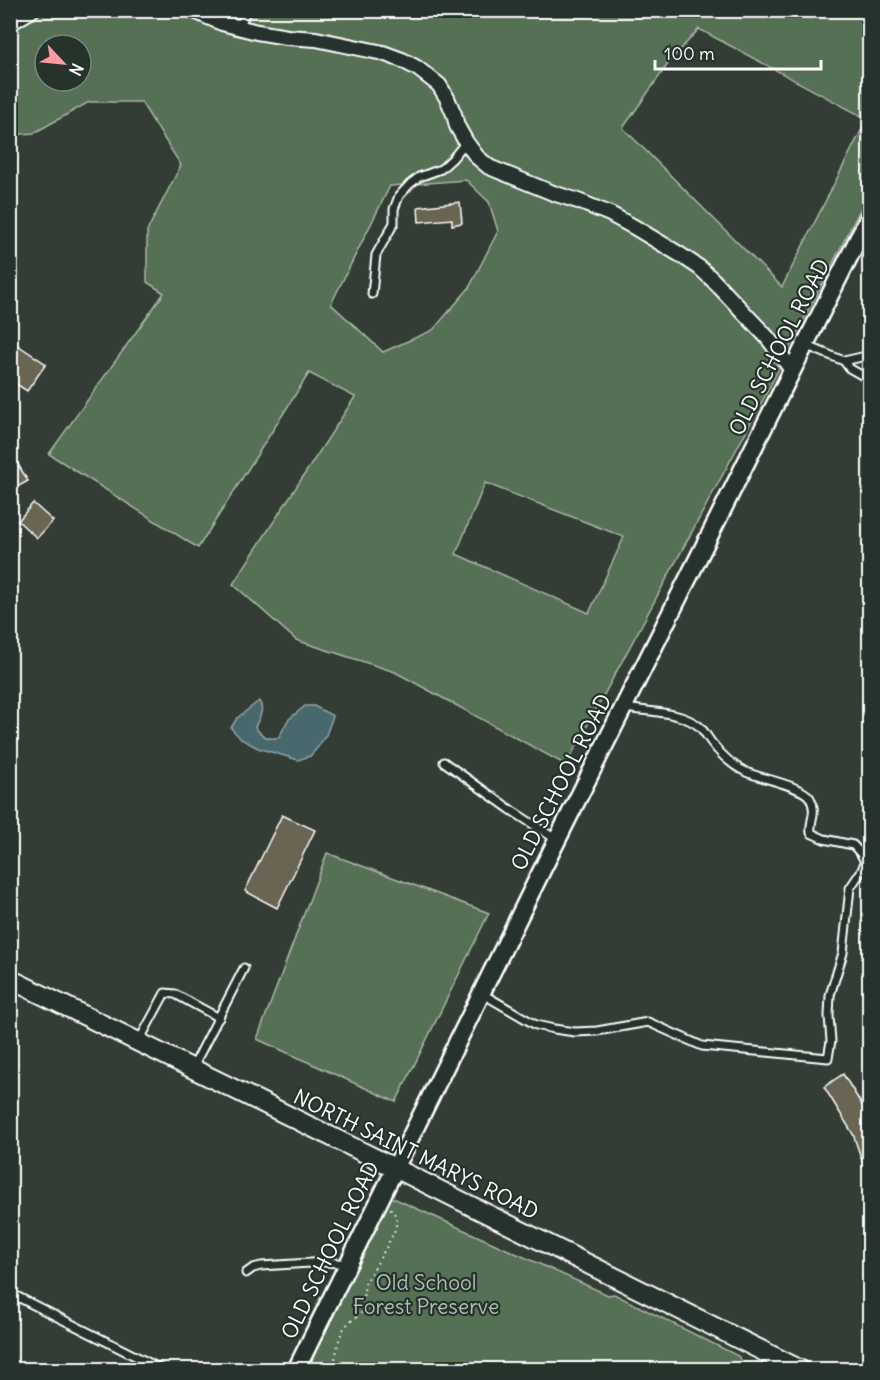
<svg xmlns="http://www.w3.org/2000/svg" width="880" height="1380" viewBox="0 0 880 1380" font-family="Delius,sans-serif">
  <rect width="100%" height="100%" fill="#343d35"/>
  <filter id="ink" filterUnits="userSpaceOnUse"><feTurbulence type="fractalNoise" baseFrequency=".0167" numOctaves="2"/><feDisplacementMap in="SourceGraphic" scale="12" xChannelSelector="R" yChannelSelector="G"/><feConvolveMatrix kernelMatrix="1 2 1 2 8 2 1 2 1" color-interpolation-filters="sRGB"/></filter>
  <g filter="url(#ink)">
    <g fill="#556f55" stroke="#aab7aa" stroke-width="1.5" fill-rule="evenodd">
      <path d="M10,11h859v181l-107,210 -196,363 -171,-93 -99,-32 -63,-56 122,-187 -46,-24 -111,175 -149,-94 115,-161 -17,-11v-51l34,-66 -40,-63h-52l-55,31 -23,2zM699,29l168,90 -85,168 -159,-159 47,-67zM45,45h36v36h-36zM466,180l23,22 9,29 -29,57 -36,42 -50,22 -52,-48 59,-118zM485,483l139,54 -35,76 -133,-59z"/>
      <polygon points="327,853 489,913 396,1102 257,1039"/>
      <polygon points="391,1197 608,1295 614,1294 738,1356 746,1366 753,1369 306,1369"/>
    </g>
    <path fill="#48686e" stroke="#91a4a8" stroke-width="1.5" d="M259,701c6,9 0,17 -4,26 6,8 13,14 24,10l9,-17 17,-14h9l19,10 -7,19 -8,12 -8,9 -12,4 -40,-12 -17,-9 -10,-11 6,-10z"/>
    <g fill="#6a6553" stroke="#fff" stroke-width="1.5">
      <polygon points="460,202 462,223 452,225 452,219 419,222 418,207"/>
      <polygon points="10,340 46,364 27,391 10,380"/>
      <polygon points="10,451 28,481 10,491"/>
      <polygon points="33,503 53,521 37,538 18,521"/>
      <polygon points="282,815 315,830 277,908 245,891"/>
      <polygon points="843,1074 870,1118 870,1178 868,1178 853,1134 824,1087"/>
    </g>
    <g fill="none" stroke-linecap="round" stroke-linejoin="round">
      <defs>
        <g id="service">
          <polyline points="239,27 247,10"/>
          <polyline points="372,294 376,255 394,223 394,209 399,196 410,184 419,177 441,169 452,159 466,142"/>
          <polyline points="805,345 844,361 849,368 870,380"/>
          <polyline points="844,361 870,355"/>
          <polyline points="10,500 12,500"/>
          <polyline points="444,762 511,810 557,840"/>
          <path d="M481,993l55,32 18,4 21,3 22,-1 51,-9 54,24 126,12 3,-17 -2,-25 1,-21 13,-42 7,-65 12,-18 3,-8 -4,-8 -8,-9 -29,-6 -13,-6c-2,-13 7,-20 -1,-35 -7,-12 -51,-20 -64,-26 -15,-7 -25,-17 -35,-30 -3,-4 -7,-11 -11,-15 -19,-16 -52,-15 -75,-19"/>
          <polyline points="139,1041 165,993 175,994 219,1018"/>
          <polyline points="193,1067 244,968"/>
          <polyline points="246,1273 253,1268 261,1266 327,1262 348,1264"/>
          <polyline points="10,1293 163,1370"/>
        </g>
        <g id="minor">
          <polyline points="192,10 222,23 257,32 287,37 316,39 383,53 402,60 417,68 439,85 447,98 454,114 457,126 466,142 477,157 489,167 553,193 578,201 610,214 634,227 679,254 700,268 713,280 767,337 792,370"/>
          <polyline points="10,23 32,10"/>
        </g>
        <polyline id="tertiary" points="296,1370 540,874 870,215"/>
        <polyline id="secondary" points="10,979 395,1168 801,1370"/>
      </defs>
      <use href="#service" stroke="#fff" stroke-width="11"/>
      <use href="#minor" stroke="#fff" stroke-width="18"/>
      <use href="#tertiary" stroke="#fff" stroke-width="21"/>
      <use href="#secondary" stroke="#fff" stroke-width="22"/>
      <path stroke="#fff" stroke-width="2" stroke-dasharray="1.5 4.5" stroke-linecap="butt" d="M331,1370c7,-13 5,-31 14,-43 5,-6 11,-9 16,-14l4,-29 22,-38 9,-18v-12l-6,-8"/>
      <use href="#service" stroke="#26332d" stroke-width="7"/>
      <use href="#minor" stroke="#26332d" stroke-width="14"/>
      <use href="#tertiary" stroke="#26332d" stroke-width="16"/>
      <use href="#secondary" stroke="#26332d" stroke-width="18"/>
    </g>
  </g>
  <g text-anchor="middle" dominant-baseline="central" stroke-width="4.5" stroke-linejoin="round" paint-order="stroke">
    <g font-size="21" fill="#fff" stroke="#26332d">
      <text transform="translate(779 347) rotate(-63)">OLD SCHOOL ROAD</text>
      <text transform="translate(561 782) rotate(-63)">OLD SCHOOL ROAD</text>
      <text transform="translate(416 1154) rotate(26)">NORTH SAINT MARYS ROAD</text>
      <text transform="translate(330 1250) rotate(-64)">OLD SCHOOL ROAD</text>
    </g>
    <g font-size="21" fill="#b2beb2" stroke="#26332d">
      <text x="426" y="1282">Old School<tspan x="426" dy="24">Forest Preserve</tspan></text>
    </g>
  </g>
  <rect width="880" height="1380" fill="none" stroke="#26332d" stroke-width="36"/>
  <rect x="18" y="18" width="844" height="1344" fill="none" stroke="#fff" stroke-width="2" filter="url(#ink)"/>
  <g transform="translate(63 63) rotate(116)"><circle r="28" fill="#26332d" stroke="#7d8581" stroke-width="1.5"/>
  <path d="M0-4.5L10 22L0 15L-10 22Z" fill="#ff9aa2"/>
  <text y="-9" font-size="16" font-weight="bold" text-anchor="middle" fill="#ffffff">N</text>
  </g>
  <path d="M655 60v9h166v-9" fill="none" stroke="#ffffff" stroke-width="3"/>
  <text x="664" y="60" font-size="18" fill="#ffffff" stroke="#26332d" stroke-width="4.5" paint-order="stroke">100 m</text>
</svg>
